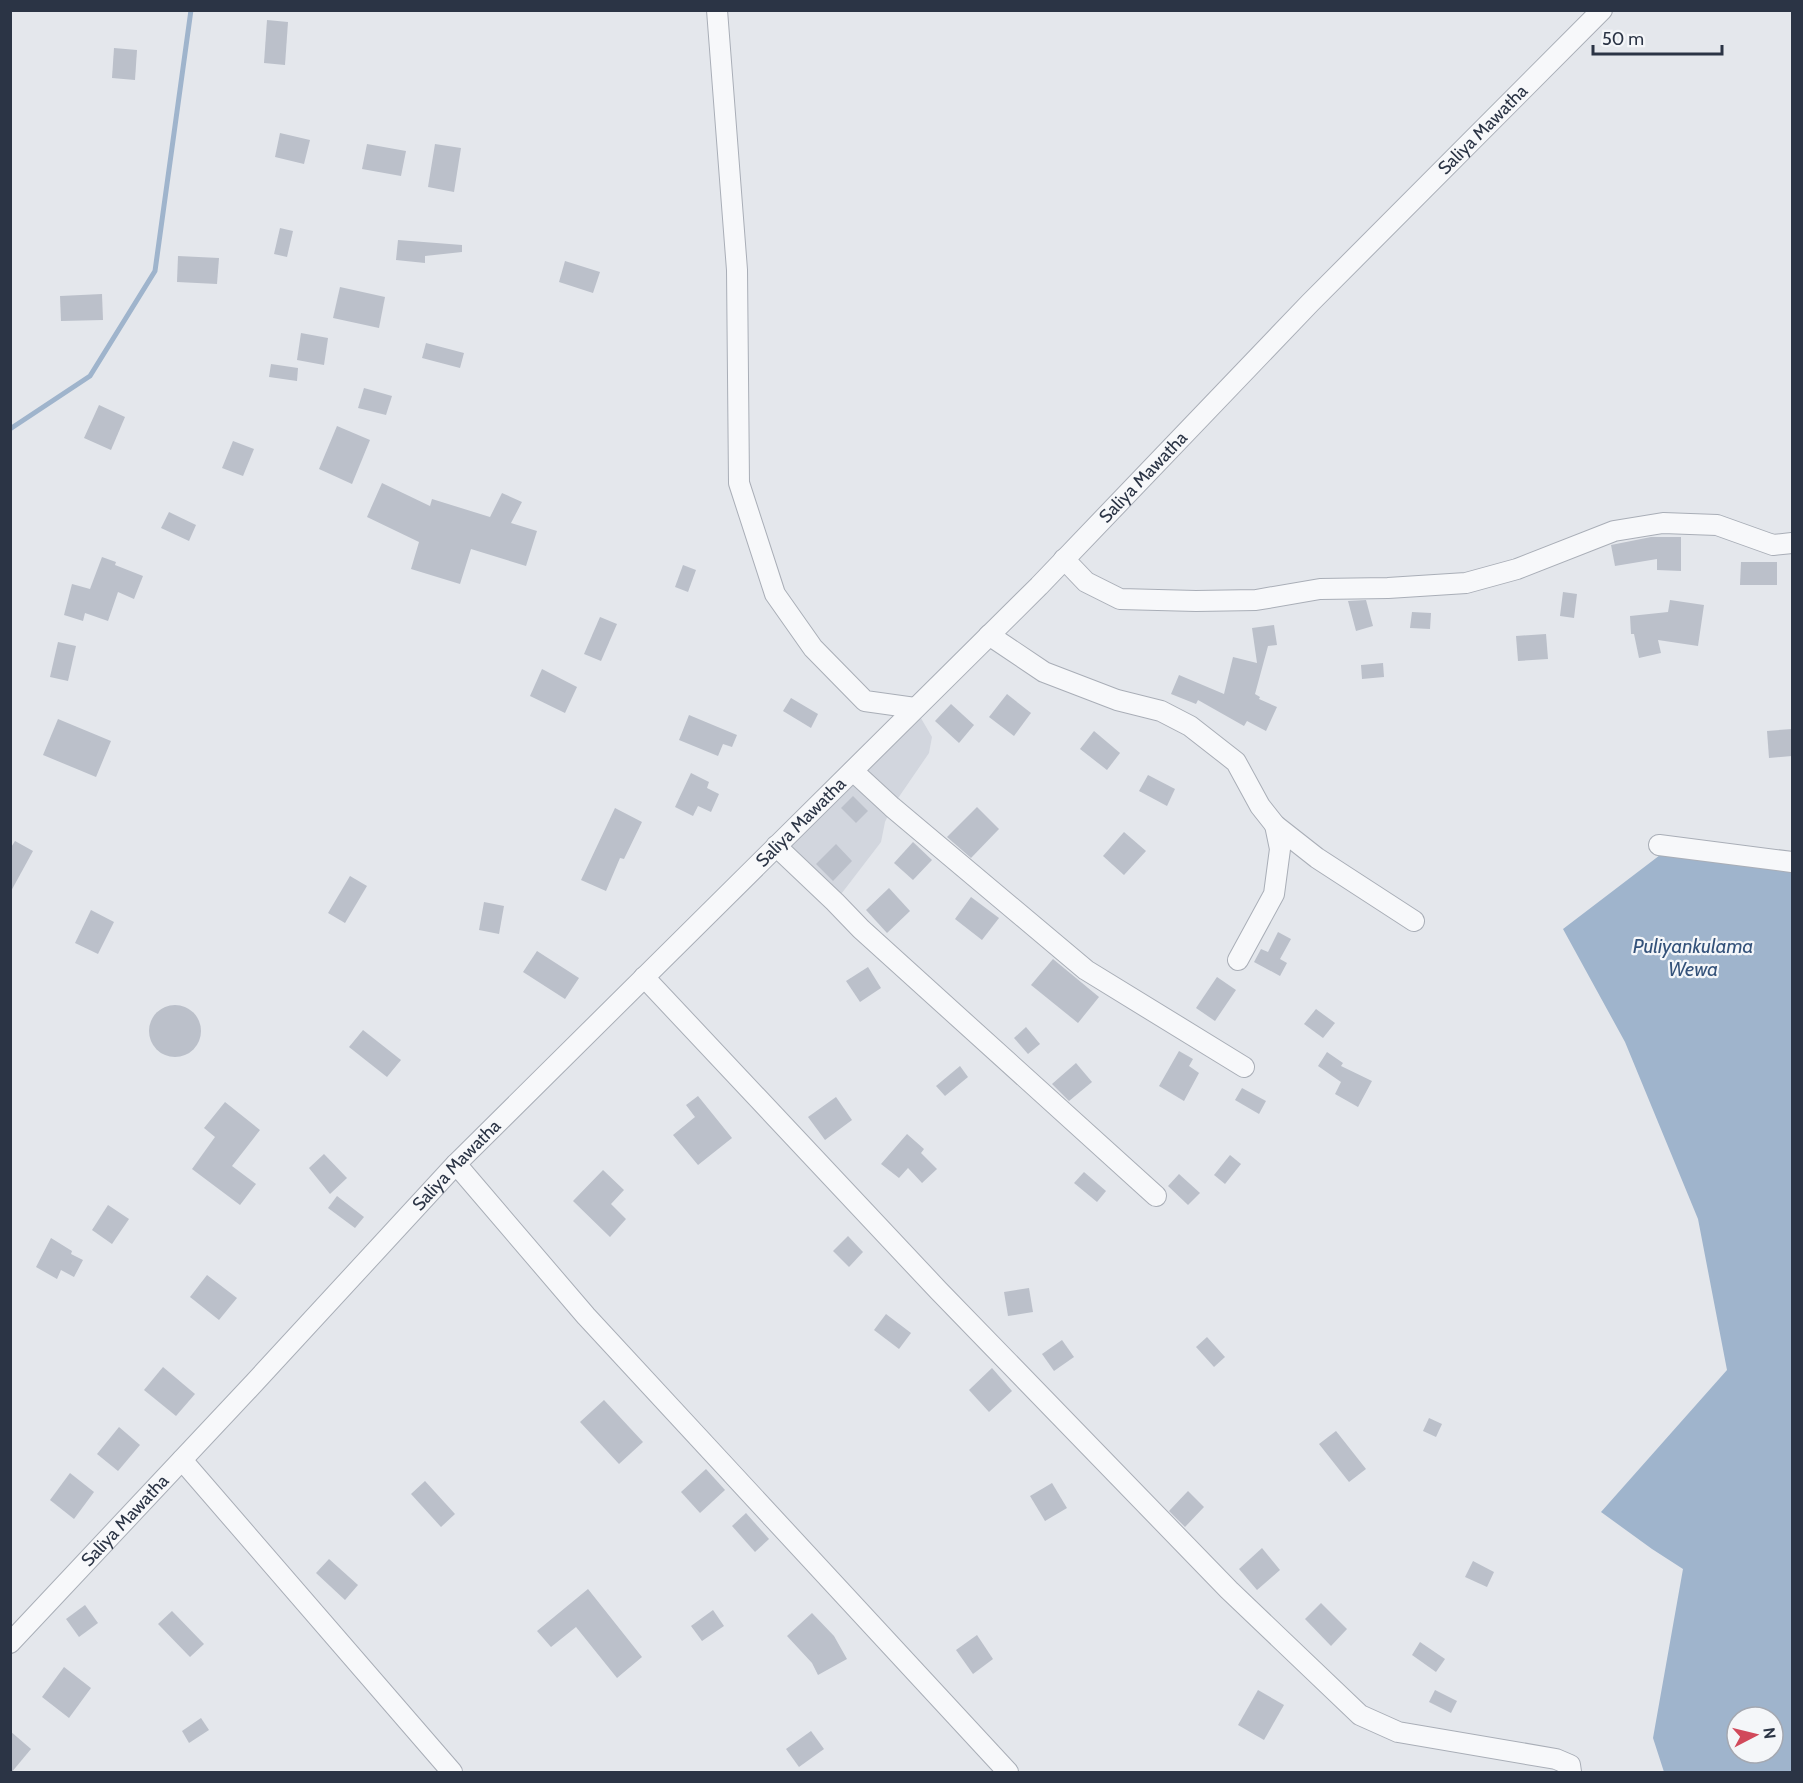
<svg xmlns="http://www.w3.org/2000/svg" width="1803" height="1783" viewBox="0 0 1803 1783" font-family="Cabin,sans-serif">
  <rect width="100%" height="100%" fill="#e4e7ec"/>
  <polygon fill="#d2d6de" points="915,708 932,737 929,753 892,807 885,822 881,842 835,902 776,846"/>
  <path fill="#9fb4cc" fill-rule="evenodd" d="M1664,852l128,17v903h-128l-11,-34 30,-169 -31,-20 -51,-37 126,-142 -29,-151 -73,-177 -62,-113zM1737,1717h36v36h-36z"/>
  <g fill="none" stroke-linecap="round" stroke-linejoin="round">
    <polyline stroke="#9fb4cc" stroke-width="5" points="10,429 90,376 155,271 191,10"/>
  </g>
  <g fill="#bbc0ca">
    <polygon points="267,20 288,22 285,65 264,63"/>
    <polygon points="114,48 137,50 135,80 112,78"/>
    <polygon points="280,133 310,140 304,164 275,157"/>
    <polygon points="367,144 406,151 401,176 362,169"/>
    <polygon points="435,144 461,148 454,192 428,187"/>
    <polygon points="280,228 293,231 287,257 274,254"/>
    <polygon points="398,240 462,245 462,252 425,256 425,263 396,260"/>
    <polygon points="178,256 219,258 217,284 177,282"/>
    <polygon points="565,261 600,272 593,293 559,282"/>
    <polygon points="340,287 385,297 379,328 333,318"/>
    <polygon points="102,294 103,320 61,321 60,296"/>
    <polygon points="301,333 328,338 324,365 297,360"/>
    <polygon points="426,343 464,353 460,368 422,358"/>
    <polygon points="271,364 298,368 297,381 269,377"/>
    <polygon points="364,388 392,396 386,415 358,408"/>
    <polygon points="99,405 125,417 111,450 84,438"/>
    <polygon points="337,426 370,440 352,484 319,469"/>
    <polygon points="233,441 254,449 243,476 222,468"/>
    <polygon points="382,483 430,506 432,499 490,517 502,493 522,502 511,523 537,531 526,566 471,549 460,584 411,569 419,542 367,517"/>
    <polygon points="169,512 196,525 189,541 161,528"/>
    <polygon points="1651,537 1681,537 1681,571 1657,570 1657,559 1615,566 1611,545"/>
    <polygon points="102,557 116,562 115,565 143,576 134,599 118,592 108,621 85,613 83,621 64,615 72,584 90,589"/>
    <polygon points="1741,562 1777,562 1777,585 1740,585"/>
    <polygon points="683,565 696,570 688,592 675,587"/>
    <polygon points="1563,592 1577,594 1574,618 1560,616"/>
    <polygon points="1366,600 1373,626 1356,631 1348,601"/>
    <polygon points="1670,600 1704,605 1698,646 1658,640 1661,653 1639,658 1634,634 1631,634 1630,616 1668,612"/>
    <polygon points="1412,612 1431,613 1430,629 1410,628"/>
    <polygon points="600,617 617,624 601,661 584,654"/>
    <polygon points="1274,625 1277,645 1268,646 1255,694 1260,697 1259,699 1277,707 1266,731 1247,721 1244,726 1198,700 1196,704 1171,694 1179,675 1224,694 1233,657 1257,663 1252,628"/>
    <polygon points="1546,634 1548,659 1518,661 1516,636"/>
    <polygon points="58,642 76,646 68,681 50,677"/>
    <polygon points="1383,663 1384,677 1362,679 1361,665"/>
    <polygon points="542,669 577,687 565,713 530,696"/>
    <polygon points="1007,694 1031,713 1014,736 989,717"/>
    <polygon points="791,698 818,714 811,728 783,711"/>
    <polygon points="951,704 974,725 959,743 935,721"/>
    <polygon points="689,715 737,735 732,747 723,744 718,756 679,740"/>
    <polygon points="58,719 111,741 96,777 43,755"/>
    <polygon points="1792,729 1792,756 1769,758 1767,731"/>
    <polygon points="1094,731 1120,753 1107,770 1080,749"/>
    <polygon points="691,773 709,782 707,788 719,794 711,812 698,806 693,816 675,807"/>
    <polygon points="1148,775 1175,789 1167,806 1139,791"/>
    <polygon points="853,796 868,811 856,823 841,808"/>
    <polygon points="977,807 999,829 971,858 947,837"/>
    <polygon points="615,808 642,822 624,859 620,858 606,891 581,880"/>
    <polygon points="1124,832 1146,851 1124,875 1103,856"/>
    <polygon points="15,841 33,851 10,893 10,849"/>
    <polygon points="913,842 932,860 913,880 894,863"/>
    <polygon points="836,844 852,861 833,881 816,864"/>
    <polygon points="350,876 367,886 345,923 328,913"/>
    <polygon points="889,888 910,911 887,933 866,910"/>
    <polygon points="971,897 999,918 982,940 955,919"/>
    <polygon points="484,902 504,906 499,934 479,930"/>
    <polygon points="91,910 114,922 98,954 75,943"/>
    <polygon points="1278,932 1291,939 1280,959 1287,963 1280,976 1254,962 1261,949 1268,952"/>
    <polygon points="537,951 579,978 565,999 523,972"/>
    <polygon points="1053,959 1099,997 1078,1023 1031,985"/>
    <polygon points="868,967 881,988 860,1002 846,981"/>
    <polygon points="1217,977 1236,990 1215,1021 1196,1008"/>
    <circle cx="175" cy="1031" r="26"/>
    <polygon points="1316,1009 1335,1023 1323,1038 1304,1024"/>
    <polygon points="1026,1027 1040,1044 1028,1054 1014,1038"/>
    <polygon points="363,1030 401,1060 387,1077 349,1047"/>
    <polygon points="1179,1051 1193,1059 1189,1066 1199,1073 1184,1101 1159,1086"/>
    <polygon points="1327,1052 1343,1063 1341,1066 1372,1081 1358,1107 1335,1094 1341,1082 1318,1066"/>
    <polygon points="1076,1063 1092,1082 1069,1101 1052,1084"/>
    <polygon points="960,1066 968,1077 945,1096 936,1086"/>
    <polygon points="1242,1088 1266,1101 1259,1114 1235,1100"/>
    <polygon points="698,1096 732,1138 698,1165 673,1135 695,1117 686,1105"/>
    <polygon points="836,1097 852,1120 825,1140 808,1117"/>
    <polygon points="225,1102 260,1130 232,1166 256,1184 240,1205 192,1169 215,1137 204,1128"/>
    <polygon points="907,1134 924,1149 921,1153 937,1169 922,1183 908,1168 899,1178 881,1164"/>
    <polygon points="324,1154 347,1178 330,1194 309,1168"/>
    <polygon points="1230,1155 1241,1164 1225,1184 1214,1175"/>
    <polygon points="603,1170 624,1190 611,1204 626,1219 610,1237 573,1201"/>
    <polygon points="1084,1172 1106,1191 1097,1202 1074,1183"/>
    <polygon points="1179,1174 1200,1193 1188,1205 1168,1186"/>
    <polygon points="337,1196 364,1217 355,1228 328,1208"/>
    <polygon points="108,1205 129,1219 112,1244 92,1230"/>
    <polygon points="848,1236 863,1252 849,1267 833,1251"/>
    <polygon points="51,1238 72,1251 71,1254 83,1260 74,1277 61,1270 57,1279 36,1267"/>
    <polygon points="207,1275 237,1298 219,1320 190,1297"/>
    <polygon points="1029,1288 1033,1312 1008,1316 1004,1292"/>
    <polygon points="886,1314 911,1333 899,1349 874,1330"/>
    <polygon points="1207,1337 1225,1357 1214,1367 1196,1347"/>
    <polygon points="1062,1340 1074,1357 1054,1371 1042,1354"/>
    <polygon points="163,1367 195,1394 176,1416 144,1390"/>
    <polygon points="992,1368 1012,1391 989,1412 969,1390"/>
    <polygon points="604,1400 643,1442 619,1464 580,1422"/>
    <polygon points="1429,1418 1442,1424 1436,1437 1423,1431"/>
    <polygon points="119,1427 140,1445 118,1471 97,1454"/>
    <polygon points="1336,1431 1366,1469 1349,1482 1319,1444"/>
    <polygon points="706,1469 725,1490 700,1513 681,1492"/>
    <polygon points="70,1473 94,1492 74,1519 50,1500"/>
    <polygon points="425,1481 455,1514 441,1527 411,1494"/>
    <polygon points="1052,1483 1067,1508 1045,1521 1030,1496"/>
    <polygon points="1188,1491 1204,1507 1185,1527 1169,1511"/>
    <polygon points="746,1513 769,1539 755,1552 732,1526"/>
    <polygon points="1262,1548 1280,1570 1257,1590 1239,1569"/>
    <polygon points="329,1559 358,1585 345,1600 316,1573"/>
    <polygon points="1473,1561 1494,1572 1487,1587 1465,1577"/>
    <polygon points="588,1589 642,1657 617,1678 576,1627 551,1647 537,1631"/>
    <polygon points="1321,1603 1347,1629 1331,1646 1305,1619"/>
    <polygon points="85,1605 98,1623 79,1637 66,1619"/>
    <polygon points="713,1610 724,1626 702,1641 691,1626"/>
    <polygon points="172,1611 204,1644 190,1657 158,1624"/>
    <polygon points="812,1613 834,1636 847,1659 818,1675 812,1663 787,1636"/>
    <polygon points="977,1635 993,1659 973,1674 956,1650"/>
    <polygon points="1420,1642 1445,1659 1436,1672 1412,1655"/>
    <polygon points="64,1667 91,1688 69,1718 42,1697"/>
    <polygon points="1258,1690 1284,1705 1264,1740 1238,1725"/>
    <polygon points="1435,1690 1457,1701 1451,1713 1429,1702"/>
    <polygon points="201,1718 209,1730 189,1743 182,1731"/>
    <polygon points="10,1731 31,1749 11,1773 10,1773"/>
    <polygon points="811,1731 824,1749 799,1767 786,1749"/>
  </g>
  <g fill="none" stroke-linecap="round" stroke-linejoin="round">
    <defs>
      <g id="minor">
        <polyline points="717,10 737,270 739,483 775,594 813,648 865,701 915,708"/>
        <polyline points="1064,559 1086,582 1120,599 1196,601 1256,600 1320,589 1388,588 1466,583 1517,569 1614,531 1663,523 1717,525 1773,545 1792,543"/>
        <polyline points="989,635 1044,672 1117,700 1161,711 1190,726 1236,762 1260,806 1275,825 1317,858 1414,921"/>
        <polyline points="853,771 892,807 1086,970 1244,1067"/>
        <polyline points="1659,845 1792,862"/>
        <polyline points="776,846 835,902 861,929 1156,1196"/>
        <polyline points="1238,960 1274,894 1280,849 1275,825"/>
        <polyline points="644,977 938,1290 1229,1590 1360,1715 1398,1732 1556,1759 1570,1765 1571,1772"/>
        <polyline points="456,1164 586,1316 1008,1772"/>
        <polyline points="182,1460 452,1772"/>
        <path id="s1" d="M10,1643l245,-261 201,-218 583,-578 271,-283 292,-293"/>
      </g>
    </defs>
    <use href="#minor" stroke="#a9aeb7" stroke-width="22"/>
    <use href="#minor" stroke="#f7f8fa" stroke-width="20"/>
  </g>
  <g text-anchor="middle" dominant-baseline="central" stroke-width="4.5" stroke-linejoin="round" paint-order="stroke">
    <g font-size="18" fill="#2b3445" stroke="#f4f6f9">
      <text stroke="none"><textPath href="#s1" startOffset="2112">Saliya Mawatha</textPath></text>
      <text stroke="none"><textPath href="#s1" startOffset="1626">Saliya Mawatha</textPath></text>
      <text stroke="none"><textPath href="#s1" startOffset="1140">Saliya Mawatha</textPath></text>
      <text stroke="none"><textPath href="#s1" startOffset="654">Saliya Mawatha</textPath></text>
      <text stroke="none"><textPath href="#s1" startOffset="168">Saliya Mawatha</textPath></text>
    </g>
    <g font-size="20" font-style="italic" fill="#34527a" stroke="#f4f6f9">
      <text x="1693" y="946">Puliyankulama<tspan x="1693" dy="23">Wewa</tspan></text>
    </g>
  </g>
  <rect width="1803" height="1783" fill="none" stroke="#2b3445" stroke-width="24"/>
  <g transform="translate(1755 1735) rotate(83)"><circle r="28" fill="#f4f6f9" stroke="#a4a8b1" stroke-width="1.5"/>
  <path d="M0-4.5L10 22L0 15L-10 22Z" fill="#d1495b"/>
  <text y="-9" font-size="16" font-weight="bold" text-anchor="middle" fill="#2b3445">N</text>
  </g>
  <path d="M1593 45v9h129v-9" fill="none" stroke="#2b3445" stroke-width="3"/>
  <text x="1602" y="45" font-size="18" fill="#2b3445" stroke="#f4f6f9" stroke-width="4.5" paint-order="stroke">50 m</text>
</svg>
